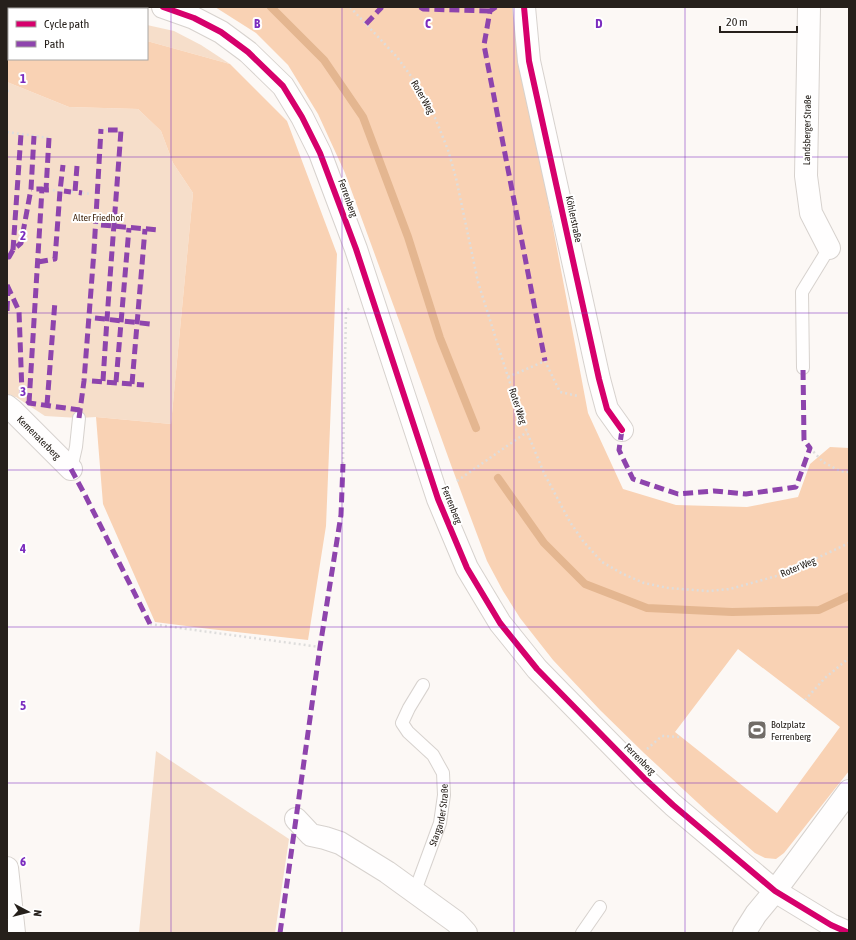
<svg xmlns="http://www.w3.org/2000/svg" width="856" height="940" viewBox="0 0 856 940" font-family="'Asap Condensed',sans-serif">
  <rect width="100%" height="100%" fill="#fcf8f5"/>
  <g fill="#f6deca">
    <polygon points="147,25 174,31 201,45 230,64 147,41"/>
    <polygon points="7,82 69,107 138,109 161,131 173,163 193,193 171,424 96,417 79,418 45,416 16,397 7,396"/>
    <polygon points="156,751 289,839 275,933 139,933"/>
  </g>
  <g fill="#f9d2b4" fill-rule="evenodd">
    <path d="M215,7h300l7,56 66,350 35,76 53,16 71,2 51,-10 12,-33 20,-17 19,1v323l-65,82 -8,6 -11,-1 -10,-5 -44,-38 -67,-62 -44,-43 -47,-50 -33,-42 -17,-27 -16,-30 -36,-96 -50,-139 -56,-153 -27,-59 -30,-49 -32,-32zM738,649l102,78 -63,86 -102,-81z"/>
    <polygon points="7,27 9,27 9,59 147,59 147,41 230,64 287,121 337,254 326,526 308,640 210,629 155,622 103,504 96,417 171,424 193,193 173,163 161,131 138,109 69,107 7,82"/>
  </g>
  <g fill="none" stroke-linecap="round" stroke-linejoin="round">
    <g stroke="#e4b690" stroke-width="8">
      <polyline points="271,7 324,60 363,117 408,237 440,338 476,428"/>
      <polyline points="498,478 544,543 585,584 647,608 732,612 819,610 849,596"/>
    </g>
    <defs>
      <g id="service">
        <polyline points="803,368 802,292 829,248"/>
        <polyline points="71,469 76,447 79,418"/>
        <path id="s1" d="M415,891l25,-68 4,-28 -1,-22 -10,-18 -25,-23 -6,-9 7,-15 14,-23"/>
        <polyline points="582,933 600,907"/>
      </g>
      <g id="minor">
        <polyline points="163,7 194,18 221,32 248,52 283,86 302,117 320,153 356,249 438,499 467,568 500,623 537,669 645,779 673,805 775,891 831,925 849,933"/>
        <polyline points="524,7 529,61 599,379 607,409 622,430"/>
        <polyline points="809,7 806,176 811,213 829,248"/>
        <polyline points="23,9 32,7"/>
        <path id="s2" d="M7,406l5,4 59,59"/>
        <polyline points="296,819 311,835 325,838 340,843 387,872 456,922 466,933"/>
        <polyline points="7,868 14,933"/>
        <polyline points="744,933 756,914 775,891 849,791"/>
      </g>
    </defs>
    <use href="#service" stroke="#d7d2ce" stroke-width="14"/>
    <use href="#minor" stroke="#d7d2ce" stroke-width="24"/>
    <g stroke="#dedddc" stroke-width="2.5" stroke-dasharray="2 3" stroke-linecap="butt">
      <polyline points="350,7 397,57 419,87 436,120 448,150 456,178 478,282 508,377 527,432 544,473 570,522 583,541 602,562 623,574 644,583 668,588 708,591 730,589 780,575 830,552 849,543"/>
      <polyline points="7,91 10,91"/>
      <polyline points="101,129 108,130"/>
      <polyline points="7,132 49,138"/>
      <polyline points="42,189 46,190"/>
      <polyline points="53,190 56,191"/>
      <polyline points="60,191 64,191"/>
      <polyline points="71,192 75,192"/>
      <polyline points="82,193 91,194"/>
      <polyline points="96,224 101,225"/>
      <polyline points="88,318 95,318"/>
      <polyline points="508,377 545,361 560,392 578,396"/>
      <polyline points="84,381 92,381"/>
      <polyline points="810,448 823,462 840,471 849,472"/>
      <polyline points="343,464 346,311 351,307"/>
      <polyline points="457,481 527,432"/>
      <polyline points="150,624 320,647"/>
      <polyline points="805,700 825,678 849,658"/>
      <polyline points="647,749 662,736 681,737"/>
    </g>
    <use href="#service" stroke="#fffefe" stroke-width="12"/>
    <use href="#minor" stroke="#fffefe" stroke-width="22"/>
    <g stroke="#8e44ad" stroke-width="5" stroke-dasharray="10 5" stroke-linecap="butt">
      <polyline points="420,7 423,9 490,11"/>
      <polyline points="496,7 490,11 484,45 545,361"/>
      <polyline points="366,24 382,7"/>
      <polyline points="49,138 46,190 53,190"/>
      <polyline points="77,166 75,192 82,193"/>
      <polyline points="64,191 71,192"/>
      <polyline points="101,225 159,230"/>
      <polyline points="13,250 21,134"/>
      <polyline points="7,257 9,257 13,250 21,243 31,189 34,136"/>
      <polyline points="38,262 55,259 60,191 63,165"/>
      <polyline points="7,285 19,311 22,393 29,403 80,410"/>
      <polyline points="7,311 8,288"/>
      <polyline points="95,318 150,324"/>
      <polyline points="92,381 144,385"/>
      <path d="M103,381c5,-83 12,-167 18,-251h-13"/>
      <polyline points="116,382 129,228"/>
      <polyline points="132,384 145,229"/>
      <polyline points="29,403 42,189 31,189"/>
      <polyline points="47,405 55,301"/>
      <polyline points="79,418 84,381 94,251 101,129"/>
      <polyline points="622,430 619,450 633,479 678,494 714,491 746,494 796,487 810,448 804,440 803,368"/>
      <polyline points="71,469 85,495 150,624"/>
      <polyline points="280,933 320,647 341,515 343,464"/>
    </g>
    <defs>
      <g id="cycleway">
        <polyline points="163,7 194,18 221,32 248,52 283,86 302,117 320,153 356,249 438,499 467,568 500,623 537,669 645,779 673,805 775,891 831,925 849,933"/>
        <polyline points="524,7 529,61 599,379 607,409 622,430"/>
      </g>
    </defs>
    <use href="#cycleway" stroke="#fff" stroke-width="8"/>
    <use href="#cycleway" stroke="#d6006c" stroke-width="6"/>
  </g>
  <path fill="none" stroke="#7b2cbf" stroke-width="1" stroke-opacity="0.55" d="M171,7v926M342,7v926M514,7v926M685,7v926M7,157h842M7,313h842M7,470h842M7,627h842M7,783h842"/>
  <defs>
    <symbol id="stadium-square" viewBox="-11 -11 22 22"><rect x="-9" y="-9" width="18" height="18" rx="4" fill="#716c67" stroke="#fff"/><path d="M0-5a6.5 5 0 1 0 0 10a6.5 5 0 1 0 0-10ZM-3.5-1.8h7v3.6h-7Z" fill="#fff"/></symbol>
  </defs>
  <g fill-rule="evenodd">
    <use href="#stadium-square" x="746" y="719" width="22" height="22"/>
  </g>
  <g text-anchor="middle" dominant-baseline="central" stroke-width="4" stroke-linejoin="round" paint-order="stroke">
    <g font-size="10" fill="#26201b" stroke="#fff">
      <text transform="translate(423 97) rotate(60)">Roter Weg</text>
      <text transform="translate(807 130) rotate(-89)">Landsberger Straße</text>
      <text transform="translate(348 198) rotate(70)">Ferrenberg</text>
      <text transform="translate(574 219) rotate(78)">Köhlerstraße</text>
      <text transform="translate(518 406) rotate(71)">Roter Weg</text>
      <text stroke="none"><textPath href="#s2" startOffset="45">Kemenaterberg</textPath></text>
      <text transform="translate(452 505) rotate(68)">Ferrenberg</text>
      <text transform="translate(798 567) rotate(-23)">Roter Weg</text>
      <text transform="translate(640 759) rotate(45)">Ferrenberg</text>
      <text stroke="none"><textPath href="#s1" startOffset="80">Stargarder Straße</textPath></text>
    </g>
    <g font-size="10" fill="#432811" stroke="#fff">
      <text x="98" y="217">Alter Friedhof</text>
    </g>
    <g font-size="10" fill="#26201b" stroke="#fff" text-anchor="start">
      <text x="771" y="724">Bolzplatz<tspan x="771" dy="12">Ferrenberg</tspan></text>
    </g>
  </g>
  <g font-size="13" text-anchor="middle" font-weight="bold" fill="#7b2cbf" stroke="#fff" stroke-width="4" stroke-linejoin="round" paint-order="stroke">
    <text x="257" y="28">B</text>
    <text x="428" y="28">C</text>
    <text x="599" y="28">D</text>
    <text x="23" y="83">1</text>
    <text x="23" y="240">2</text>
    <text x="23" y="396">3</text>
    <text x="23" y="553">4</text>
    <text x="23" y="710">5</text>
    <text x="23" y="866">6</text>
  </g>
  <rect width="856" height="940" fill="none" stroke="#26201b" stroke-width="16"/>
  <rect x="8" y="8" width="140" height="52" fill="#ffffff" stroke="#a8a6a4"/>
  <rect x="16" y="21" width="20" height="6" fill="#d6006c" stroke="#a8a6a4"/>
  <text x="44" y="28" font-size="12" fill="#26201b">Cycle path</text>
  <rect x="16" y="41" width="20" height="6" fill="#8e44ad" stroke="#a8a6a4"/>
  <text x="44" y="48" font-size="12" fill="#26201b">Path</text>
  <g transform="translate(28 912) rotate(97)" stroke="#ffffff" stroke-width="3" paint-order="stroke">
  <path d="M0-3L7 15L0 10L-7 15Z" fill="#26201b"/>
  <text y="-6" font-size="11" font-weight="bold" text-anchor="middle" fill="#26201b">N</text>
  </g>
  <path d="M720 26v6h77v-6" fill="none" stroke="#26201b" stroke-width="2"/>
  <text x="726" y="26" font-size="12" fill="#26201b" stroke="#ffffff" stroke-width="3" paint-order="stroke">20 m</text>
</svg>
